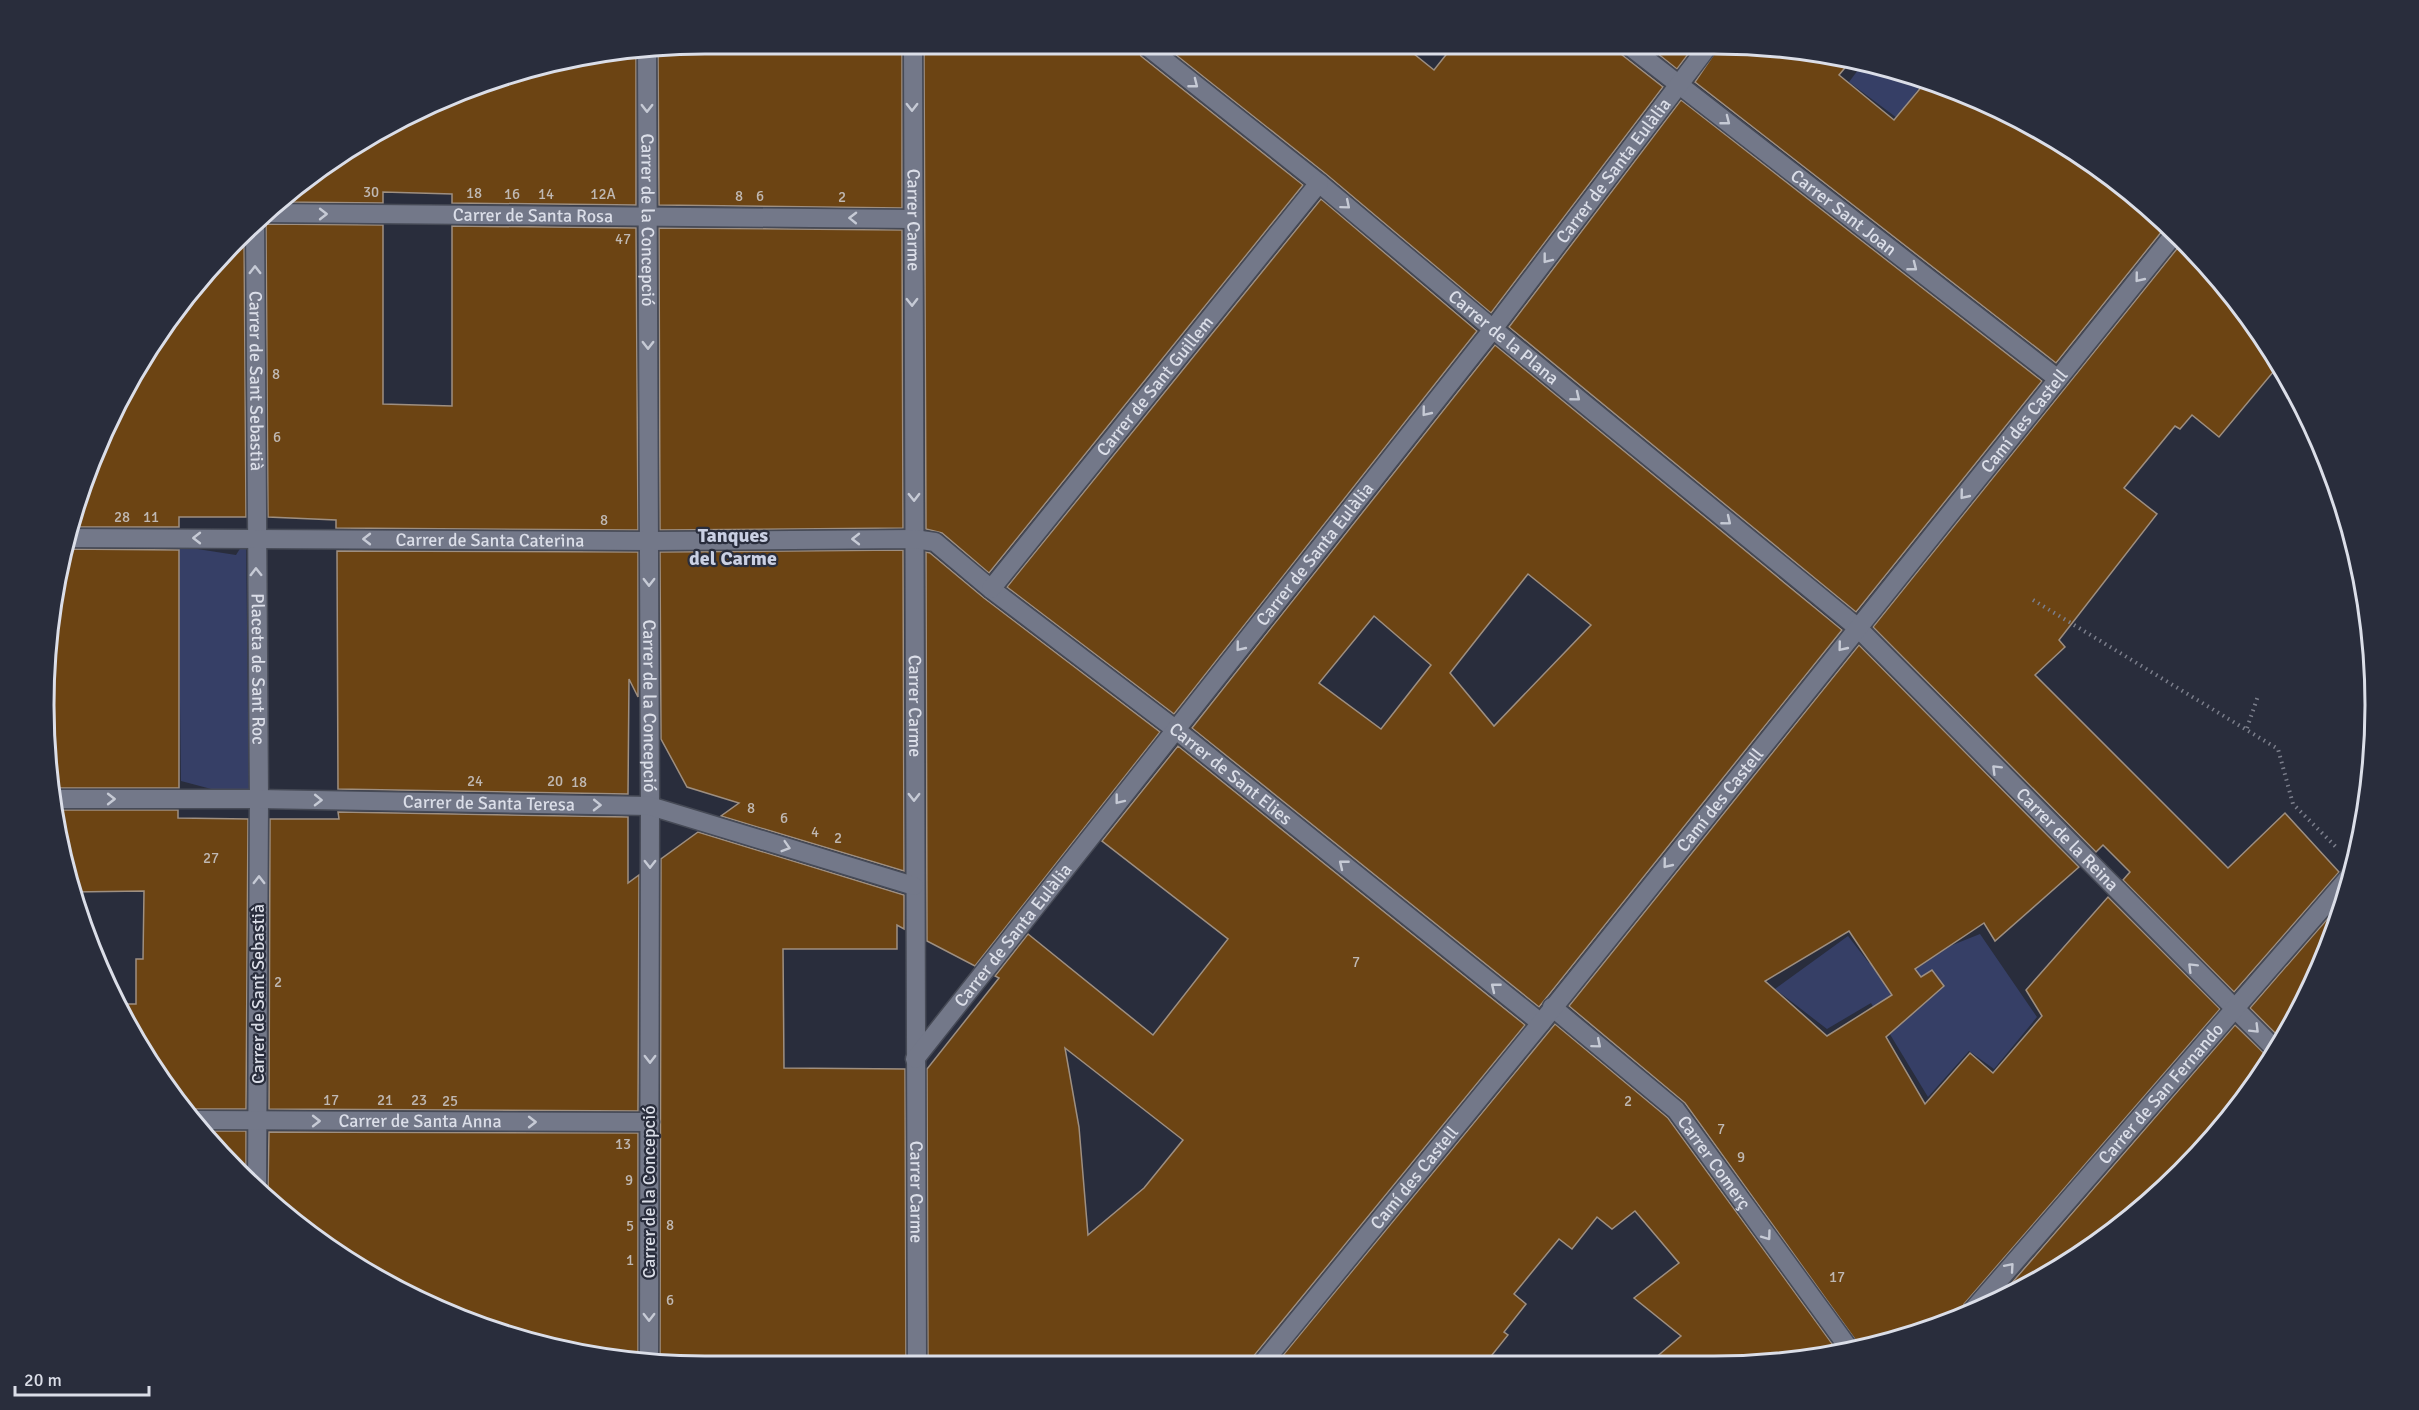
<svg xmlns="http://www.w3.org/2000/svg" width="2419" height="1410" viewBox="0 0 2419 1410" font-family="Signika,sans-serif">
  <rect width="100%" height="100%" fill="#292d3c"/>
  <g fill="#363f66">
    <polygon points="1861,66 1926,78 1897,118 1849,82"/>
    <polygon points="246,539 249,799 181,781 178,546 236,555"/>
    <polygon points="1980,934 2037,1017 1994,1069 1969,1051 1928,1097 1871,1003 1827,1029 1775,989 1848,936 1869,963 1900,949 1930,954"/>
  </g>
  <g fill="#6c4413" stroke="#9e8f81" stroke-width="1.5" fill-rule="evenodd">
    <polygon points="1617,45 1621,54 1663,87 1491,313 1326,174 1166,47 1404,46 1434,70 1453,46"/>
    <polygon points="1647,45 1695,45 1677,69"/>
    <polygon points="1720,45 1758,45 1849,63 1839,75 1894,120 1928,79 2081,155 2167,225 2056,363 1695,82"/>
    <polygon points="1125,47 1137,47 1141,56 1303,185 989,573 942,533 926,529 924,48"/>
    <polygon points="896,48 902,48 902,208 659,205 658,49"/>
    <polygon points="618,49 636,49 636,205 452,203 452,194 383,192 383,203 278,202 303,180 412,112 493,78"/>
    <polygon points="1681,100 2042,381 1856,612 1509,327"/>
    <polygon points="1321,199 1477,331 1174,714 1007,587"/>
    <polygon points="266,224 383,225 383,404 452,406 452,226 636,228 638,530 336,528 336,520 268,517"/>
    <polygon points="659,228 902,230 903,528 660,530"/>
    <polygon points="244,232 246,517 179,517 179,527 69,527 111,413 155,337"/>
    <polygon points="2184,240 2264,337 2279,365 2219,437 2192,415 2180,429 2175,426 2124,488 2157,514 2059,640 2065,647 2035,675 2228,868 2285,813 2339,872 2234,992 2123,880 2130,872 2103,845 2096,852 1873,627"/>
    <path d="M1495,345l347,285 -303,377 -347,-279zM1528,574l63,51 -97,101 -44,-53zM1374,616l57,49 -50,64 -62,-46z"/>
    <polygon points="64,549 179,550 179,788 52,788 44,705"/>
    <polygon points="903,550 904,871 721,816 739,803 687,787 661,739 660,552"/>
    <polygon points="337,551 638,552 638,697 629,679 628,794 338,789"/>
    <polygon points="926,552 930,553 984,598 1160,732 975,966 927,941"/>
    <path d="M1859,645l220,222 -84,74 -11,-18 -69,46 6,8 11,-7 12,16 -58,51 39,67 45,-51 23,20 49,-57 -16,-26 82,-93 112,112 -256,295 -2,11 -36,17 -67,13 -174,-242 -116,-97zM1849,931l43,64 -65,41 -62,-55z"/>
    <path d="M1178,746l347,279 -273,333 -2,7h-322l-1,-296 72,-91 -4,-2 33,-42 125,101 75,-96 -126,-98zM1065,1048l118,92 -39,48 -56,47 -9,-108z"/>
    <polygon points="54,810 178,810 178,818 248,819 246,1109 192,1109 184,1112 132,1035 118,1004 136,1004 136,959 143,959 144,891 72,892 56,834"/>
    <polygon points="338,812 628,817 628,883 639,875 638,1111 269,1109 270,819 339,819"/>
    <polygon points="698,832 904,895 904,929 897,925 897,949 783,949 784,1068 905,1069 906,1365 660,1365 661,859"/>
    <polygon points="2342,902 2325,958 2282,1040 2250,1008"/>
    <polygon points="1555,1024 1668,1118 1836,1349 1758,1365 1647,1365 1681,1336 1634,1298 1679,1263 1635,1211 1612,1229 1597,1217 1572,1249 1559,1239 1514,1294 1526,1304 1504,1332 1508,1335 1484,1365 1275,1365"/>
    <polygon points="2235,1025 2271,1060 2264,1072 2182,1173 2045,1278 1997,1300"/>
    <polygon points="202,1131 246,1131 246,1178"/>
    <polygon points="269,1132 638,1133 638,1360 492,1331 338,1255 265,1198 268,1190"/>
  </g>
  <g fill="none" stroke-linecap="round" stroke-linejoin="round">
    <defs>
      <g id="minor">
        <path id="s1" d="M1628,45l430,334"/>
        <path id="s2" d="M1148,47l171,136 174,146 365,299 418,422"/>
        <path id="s3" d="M913,48l4,1317"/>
        <path id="s4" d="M647,49l3,757 -1,556"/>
        <path id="s5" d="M265,213l647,6"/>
        <path id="s6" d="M255,222l4,577 -2,391"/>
        <path id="s7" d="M66,538l583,3 265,-2 21,3 56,47 184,140 366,294"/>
        <path id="s8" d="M991,589l328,-406"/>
        <path id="s9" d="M53,799h206l391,7 264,80"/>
        <path id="s10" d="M1552,1007l124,103 172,237"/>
        <path id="s11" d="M915,1059l578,-730 216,-284"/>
        <path id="s12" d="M192,1120l458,2"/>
        <path id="s13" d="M1972,1311l378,-435"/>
        <path id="s14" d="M1261,1365l280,-342 635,-791"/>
      </g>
    </defs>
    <use href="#minor" stroke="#464a56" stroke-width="21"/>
    <g stroke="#7b7e8b" stroke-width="4" stroke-dasharray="1.5 4.5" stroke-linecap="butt">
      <polyline points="2033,600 2278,749 2293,804 2336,847"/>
      <polyline points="2247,728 2258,696"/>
    </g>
    <use href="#minor" stroke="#737889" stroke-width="18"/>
  </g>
  <defs><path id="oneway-chevron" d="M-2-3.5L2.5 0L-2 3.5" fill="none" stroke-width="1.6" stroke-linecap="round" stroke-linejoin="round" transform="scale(1.5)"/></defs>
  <g stroke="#c6cad5">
    <use href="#oneway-chevron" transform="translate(1194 84) rotate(38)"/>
    <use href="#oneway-chevron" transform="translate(912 107) rotate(90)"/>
    <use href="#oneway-chevron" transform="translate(647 108) rotate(90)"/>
    <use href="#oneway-chevron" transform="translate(1726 121) rotate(38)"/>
    <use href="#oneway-chevron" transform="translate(1346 205) rotate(40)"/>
    <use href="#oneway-chevron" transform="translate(323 214)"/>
    <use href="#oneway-chevron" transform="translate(853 218) rotate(-179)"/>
    <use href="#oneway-chevron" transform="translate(1547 259) rotate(128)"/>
    <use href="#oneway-chevron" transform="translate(1913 267) rotate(38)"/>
    <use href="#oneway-chevron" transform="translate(255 270) rotate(-90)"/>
    <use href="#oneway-chevron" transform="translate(2139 278) rotate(129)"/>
    <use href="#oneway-chevron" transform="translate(912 302) rotate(89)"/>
    <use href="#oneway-chevron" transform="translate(648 345) rotate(90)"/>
    <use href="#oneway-chevron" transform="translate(1576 397) rotate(39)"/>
    <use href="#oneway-chevron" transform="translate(1426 412) rotate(129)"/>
    <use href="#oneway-chevron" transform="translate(1964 495) rotate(129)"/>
    <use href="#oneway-chevron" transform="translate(914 497) rotate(89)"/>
    <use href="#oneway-chevron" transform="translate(1727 521) rotate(39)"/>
    <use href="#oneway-chevron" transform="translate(197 538) rotate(-180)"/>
    <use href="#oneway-chevron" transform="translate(367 539) rotate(-180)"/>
    <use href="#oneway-chevron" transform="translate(856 539) rotate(180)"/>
    <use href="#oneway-chevron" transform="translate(256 572) rotate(-91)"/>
    <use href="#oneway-chevron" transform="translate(649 582) rotate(90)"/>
    <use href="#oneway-chevron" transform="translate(1240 647) rotate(129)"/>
    <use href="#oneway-chevron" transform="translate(1842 647) rotate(129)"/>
    <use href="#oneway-chevron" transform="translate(1996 769) rotate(-135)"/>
    <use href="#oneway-chevron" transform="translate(914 797) rotate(90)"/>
    <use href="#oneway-chevron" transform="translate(111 799)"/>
    <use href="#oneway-chevron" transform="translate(318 800) rotate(1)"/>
    <use href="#oneway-chevron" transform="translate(1119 800) rotate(128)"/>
    <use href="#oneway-chevron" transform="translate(597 805) rotate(1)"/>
    <use href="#oneway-chevron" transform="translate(786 847) rotate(17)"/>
    <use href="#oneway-chevron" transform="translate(650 864) rotate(90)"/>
    <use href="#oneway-chevron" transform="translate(1343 864) rotate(-141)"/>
    <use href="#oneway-chevron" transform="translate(1667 864) rotate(129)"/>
    <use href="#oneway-chevron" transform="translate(259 880) rotate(-90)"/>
    <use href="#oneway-chevron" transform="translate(2192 967) rotate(-135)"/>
    <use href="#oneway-chevron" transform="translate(1495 987) rotate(-141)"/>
    <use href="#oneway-chevron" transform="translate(2255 1029) rotate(45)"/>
    <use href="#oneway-chevron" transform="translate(1597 1044) rotate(40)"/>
    <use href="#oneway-chevron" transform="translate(650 1059) rotate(90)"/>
    <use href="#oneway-chevron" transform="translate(316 1121)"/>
    <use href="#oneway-chevron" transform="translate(532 1122)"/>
    <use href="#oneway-chevron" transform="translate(1767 1236) rotate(54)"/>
    <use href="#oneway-chevron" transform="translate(2010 1267) rotate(-49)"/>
    <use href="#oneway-chevron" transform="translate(649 1317) rotate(90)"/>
  </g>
  <g text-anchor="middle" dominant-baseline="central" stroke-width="4.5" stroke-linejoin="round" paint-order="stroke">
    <g font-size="15" fill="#bfb8b3">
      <text x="371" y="192">30</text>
      <text x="474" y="193">18</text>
      <text x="512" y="194">16</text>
      <text x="546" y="194">14</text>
      <text x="603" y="194">12A</text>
      <text x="739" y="196">8</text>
      <text x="760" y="196">6</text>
      <text x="842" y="197">2</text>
      <text x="623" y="239">47</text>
      <text x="276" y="374">8</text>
      <text x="277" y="437">6</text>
      <text x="122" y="517">28</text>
      <text x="151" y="517">11</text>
      <text x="604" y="520">8</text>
      <text x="475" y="781">24</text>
      <text x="555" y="781">20</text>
      <text x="579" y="782">18</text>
      <text x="751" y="808">8</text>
      <text x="784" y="818">6</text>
      <text x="815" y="832">4</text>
      <text x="838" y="838">2</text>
      <text x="211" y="858">27</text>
      <text x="1356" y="962">7</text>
      <text x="278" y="982">2</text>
      <text x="331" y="1100">17</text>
      <text x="385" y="1100">21</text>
      <text x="419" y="1100">23</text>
      <text x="450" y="1101">25</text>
      <text x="1628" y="1101">2</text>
      <text x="1721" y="1129">7</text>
      <text x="623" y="1144">13</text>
      <text x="1741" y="1157">9</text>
      <text x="629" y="1180">9</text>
      <text x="670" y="1225">8</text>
      <text x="630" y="1226">5</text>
      <text x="630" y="1260">1</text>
      <text x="1837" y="1277">17</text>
      <text x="670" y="1300">6</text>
    </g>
    <g font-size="18" fill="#dbdee8" stroke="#292d3c">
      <text stroke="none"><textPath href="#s11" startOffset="1130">Carrer de Santa Eulàlia</textPath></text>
      <text stroke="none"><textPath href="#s1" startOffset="273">Carrer Sant Joan</textPath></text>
      <text stroke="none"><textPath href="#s5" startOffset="268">Carrer de Santa Rosa</textPath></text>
      <text stroke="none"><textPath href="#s4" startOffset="171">Carrer de la Concepció</textPath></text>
      <text stroke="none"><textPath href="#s3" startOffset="172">Carrer Carme</textPath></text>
      <text stroke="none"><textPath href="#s2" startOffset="459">Carrer de la Plana</textPath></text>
      <text stroke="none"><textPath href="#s6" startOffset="159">Carrer de Sant Sebastià</textPath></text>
      <text stroke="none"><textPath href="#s8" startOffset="261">Carrer de Sant Guillem</textPath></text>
      <text stroke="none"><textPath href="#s14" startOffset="1214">Camí des Castell</textPath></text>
      <text stroke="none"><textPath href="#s7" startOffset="424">Carrer de Santa Caterina</textPath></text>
      <text stroke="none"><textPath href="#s11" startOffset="644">Carrer de Santa Eulàlia</textPath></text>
      <text stroke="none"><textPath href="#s6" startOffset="447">Placeta de Sant Roc</textPath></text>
      <text stroke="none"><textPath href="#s4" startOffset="657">Carrer de la Concepció</textPath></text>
      <text stroke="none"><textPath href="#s3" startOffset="658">Carrer Carme</textPath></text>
      <text stroke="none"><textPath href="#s7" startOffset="1245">Carrer de Sant Elies</textPath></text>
      <text stroke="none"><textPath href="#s14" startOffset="728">Camí des Castell</textPath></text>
      <text stroke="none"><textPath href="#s9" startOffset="436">Carrer de Santa Teresa</textPath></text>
      <text stroke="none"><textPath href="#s2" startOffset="1215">Carrer de la Reina</textPath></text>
      <text stroke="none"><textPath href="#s11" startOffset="158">Carrer de Santa Eulàlia</textPath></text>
      <text transform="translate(258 994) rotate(-90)">Carrer de Sant Sebastià</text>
      <text stroke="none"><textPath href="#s13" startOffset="288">Carrer de San Fernando</textPath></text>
      <text stroke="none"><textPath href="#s12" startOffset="228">Carrer de Santa Anna</textPath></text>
      <text stroke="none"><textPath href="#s10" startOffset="226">Carrer Comerç</textPath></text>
      <text stroke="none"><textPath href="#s14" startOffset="242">Camí des Castell</textPath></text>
      <text transform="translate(649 1192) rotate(-90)">Carrer de la Concepció</text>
      <text stroke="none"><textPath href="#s3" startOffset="1144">Carrer Carme</textPath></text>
    </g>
    <g font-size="20" font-weight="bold" fill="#cad0e3" stroke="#292d3c">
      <text x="733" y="535">Tanques<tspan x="733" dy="23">del Carme</tspan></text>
    </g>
  </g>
  <path d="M0 0H2419V1410H0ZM705 54H1714A651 651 0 0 1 2365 705V705A651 651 0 0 1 1714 1356H705A651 651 0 0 1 54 705V705A651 651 0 0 1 705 54Z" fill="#292d3c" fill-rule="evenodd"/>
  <path fill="none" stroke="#dbdee8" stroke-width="3" d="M705 54H1714A651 651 0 0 1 2365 705V705A651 651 0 0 1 1714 1356H705A651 651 0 0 1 54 705V705A651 651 0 0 1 705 54Z"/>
  <path d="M15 1386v9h134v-9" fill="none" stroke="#dbdee8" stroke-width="3"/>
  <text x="24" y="1386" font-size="18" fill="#dbdee8" stroke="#292d3c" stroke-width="4.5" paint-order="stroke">20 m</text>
</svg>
